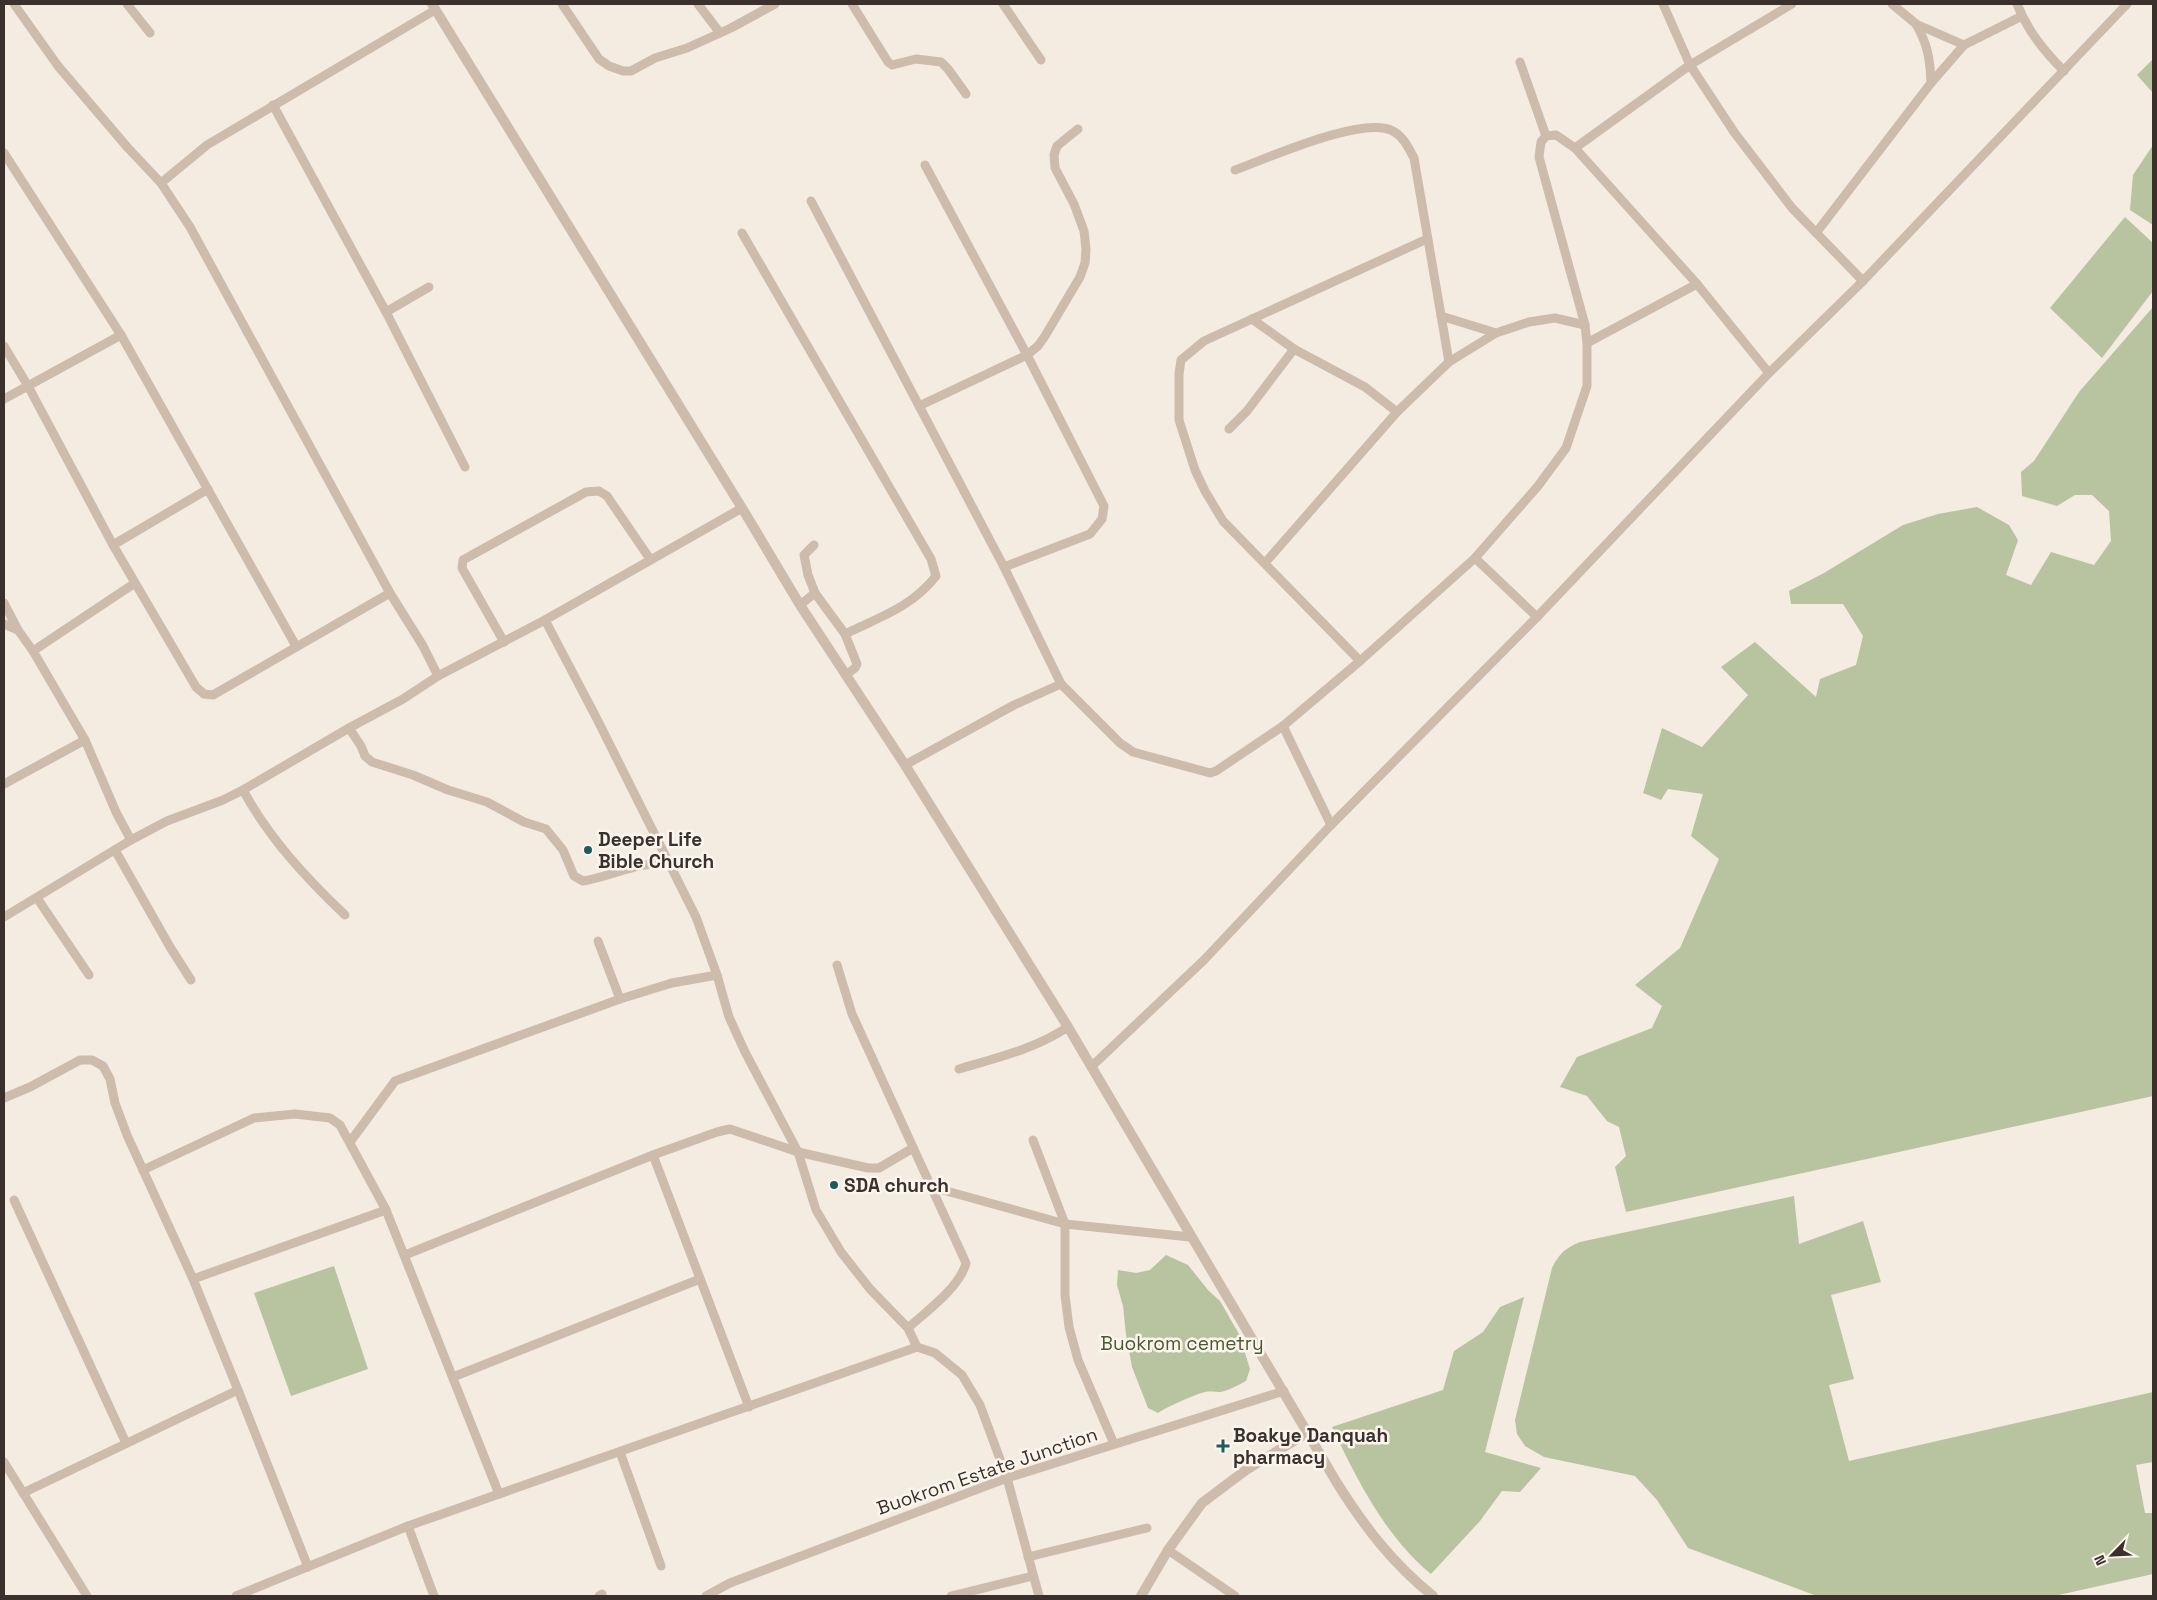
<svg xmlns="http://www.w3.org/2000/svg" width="2157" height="1600" viewBox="0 0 2157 1600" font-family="'Space Grotesk',sans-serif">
  <rect width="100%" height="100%" fill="#f4ebe1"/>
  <g fill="#b8c4a0">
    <polygon points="2153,59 2153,93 2137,75"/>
    <polygon points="2153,145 2153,225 2130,210 2133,175"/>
    <polygon points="2125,217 2153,243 2153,291 2102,358 2050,308"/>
    <polygon points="2153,307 2153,1096 1626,1212 1615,1167 1626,1156 1619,1127 1607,1121 1587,1096 1560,1087 1577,1057 1652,1028 1662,1006 1635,985 1680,948 1719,859 1691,836 1703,794 1668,789 1661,800 1643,793 1662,728 1702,747 1748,695 1721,667 1755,642 1816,697 1820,679 1856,665 1863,636 1843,604 1791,604 1789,591 1824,573 1903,525 1938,514 1977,507 2009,525 2018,540 2006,575 2031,585 2051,552 2094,565 2111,541 2109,511 2092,495 2075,495 2057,506 2022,496 2021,472 2034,461 2079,392"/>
    <path d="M1794,1196l5,48 64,-23 18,61 -50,13 23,84 -25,6 20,76 304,-69v70l-17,3 9,48h8v61l-99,22h-237l-129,-48 -31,-48 -22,-24 -91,-19 -19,-11 -8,-12 -2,-14 37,-152c7,-14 13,-20 28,-26z"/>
    <path d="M1166,1255l22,10 20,25 12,11 19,33 11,35 -4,12c-8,4 -16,9 -25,11 -6,0 -11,-1 -16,0 -12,3 -38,15 -47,21l-10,-5 -16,-41 -6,-33 -3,-28 -6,-21 1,-15 18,3 14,-3z"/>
    <polygon points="334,1266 368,1369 291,1396 254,1293"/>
    <path d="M1524,1297l-39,155 56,16 -21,24 -18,-1 -22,30 -49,53c-46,-38 -74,-94 -99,-147l111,-37 11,-39 29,-19 17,-25z"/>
  </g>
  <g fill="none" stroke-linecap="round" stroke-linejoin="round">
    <g stroke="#cdbbac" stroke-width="9">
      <polyline points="14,4 58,66 128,148 161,183 190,227 390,593 423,646 438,676"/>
      <polyline points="127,4 150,33"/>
      <polyline points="562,4 599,59 609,66 623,71 631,71 655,58 687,48 731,28 775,4"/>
      <polyline points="698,4 720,33"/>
      <polyline points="852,4 888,62 892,65 916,59 941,62 948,69 966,94"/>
      <polyline points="1003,4 1041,60"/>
      <polyline points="1663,4 1690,65 1734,132 1792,208 1863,281"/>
      <polyline points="1892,4 1916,24 1964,45"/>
      <path d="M2017,4c11,27 26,46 47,67"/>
      <path d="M1916,24c12,21 14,35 15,59"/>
      <polyline points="1520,62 1546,136"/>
      <polyline points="273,105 386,312 465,467"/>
      <polyline points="1575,148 1690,65 1792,4"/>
      <polyline points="4,153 121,335 296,646"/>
      <polyline points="925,165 1027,355 1104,506 1102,519 1090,534 1004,567"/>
      <path d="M1235,170c33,-12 128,-55 158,-39 11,6 16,18 21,27l35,204"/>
      <polyline points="161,183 207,145 435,10"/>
      <polyline points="811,201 1004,567 1061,684 1120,743 1133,752 1210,773 1216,771 1283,726 1360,661 1475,558 1538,486 1566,448 1587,386 1587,343 1585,325 1539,157 1541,142 1546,136 1556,135 1575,148 1697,284 1769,373"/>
      <path d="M742,233l189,326 5,17c-24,31 -56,41 -91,58"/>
      <polyline points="1816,233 1931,83 1964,45 2022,16"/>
      <polyline points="386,312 429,287"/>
      <polyline points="1441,316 1496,333"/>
      <polyline points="1252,319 1294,349"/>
      <polyline points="1587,343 1697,284"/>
      <polyline points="4,346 28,386 113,545 196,687 204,694 213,695 390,593"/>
      <polyline points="4,399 121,335"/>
      <polyline points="919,406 1027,355 1038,346 1045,336 1080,277 1085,263 1086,249 1084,231 1074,204 1055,168 1054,155 1057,146 1078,129"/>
      <polyline points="1229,429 1247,411 1294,349 1365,387 1397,412"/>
      <polyline points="113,545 208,489"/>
      <polyline points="814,545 804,555 808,575 815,593 845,634 857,664 855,668 846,675"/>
      <polyline points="1475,558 1537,617"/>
      <polyline points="1265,563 1397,412 1449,362 1496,333 1529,322 1555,318 1585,325"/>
      <polyline points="4,603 18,630 33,651 85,740 116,812 131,840"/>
      <polyline points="800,605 815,593"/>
      <polyline points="545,620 597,719 696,917 717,975 729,1017 745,1052 798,1152 816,1210 841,1252 870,1289 908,1328 917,1347 935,1353 962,1375 980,1405 1007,1478 1039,1596"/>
      <polyline points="4,624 18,630"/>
      <polyline points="504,642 462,568 463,560 586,492 599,491 607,496 650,559"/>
      <polyline points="33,651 135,583"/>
      <polyline points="1360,661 1223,521 1205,491 1195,470 1179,420 1179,374 1181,360 1204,341 1427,239"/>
      <polyline points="1283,726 1331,825"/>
      <path d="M349,728l12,18 4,10 7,6 41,13 35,15 39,12 37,20 22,7 17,21 11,26 9,5c29,-5 55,-19 85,-18"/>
      <polyline points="905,765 1014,705 1061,684"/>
      <polyline points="4,784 85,740"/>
      <path d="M243,790c26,48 63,88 102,125"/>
      <polyline points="115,850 170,947 191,980"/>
      <polyline points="37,898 89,975"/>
      <polyline points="4,917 131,840 167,821 223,800 243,790 349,728 403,699 438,676 545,620 742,508"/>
      <polyline points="598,941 620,999"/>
      <path d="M837,965l15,49 114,249c-6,24 -39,48 -58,65"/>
      <polyline points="1091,1067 1204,960 1331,825 1537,617 1769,373 1863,281 2127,4"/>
      <path d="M959,1069c37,-11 76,-20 109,-42"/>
      <polyline points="4,1098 30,1087 80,1060 92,1060 103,1066 110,1079 115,1103 127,1135 193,1279 238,1390 308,1567"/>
      <polyline points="1033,1140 1065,1224 1065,1295 1069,1327 1078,1360 1114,1444"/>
      <polyline points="350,1142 395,1081 620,999 672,983 717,975"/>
      <polyline points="653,1155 749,1407"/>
      <polyline points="143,1170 254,1118 295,1114 330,1118 340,1125 386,1210 499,1494"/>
      <polyline points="932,1187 1065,1224 1190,1237"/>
      <polyline points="14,1200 126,1443"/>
      <polyline points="405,1255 653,1155 717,1132 730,1129 798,1152 868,1168 879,1168 913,1148"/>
      <polyline points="193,1279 386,1210"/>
      <polyline points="453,1377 700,1279"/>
      <polyline points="620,1452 661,1566"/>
      <polyline points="4,1462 87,1596"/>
      <polyline points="23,1493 238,1390"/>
      <polyline points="408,1526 434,1596"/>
      <polyline points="1168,1550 1235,1596"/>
      <polyline points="1028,1557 1147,1528"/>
      <polyline points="236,1596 408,1526 917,1347"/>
      <polyline points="599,1596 602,1594"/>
      <polyline points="706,1596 730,1583 1007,1478 1284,1391"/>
      <polyline points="951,1596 1033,1576"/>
    </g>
    <g stroke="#cdbbac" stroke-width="10">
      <path d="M432,4l310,504 58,97 105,160 163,262 269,456c27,43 55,80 96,113"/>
      <polyline points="1141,1596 1168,1550 1202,1503 1246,1470 1307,1433"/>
    </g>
  </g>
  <g fill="#1f5a5e" stroke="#fbf5ee" stroke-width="2">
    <circle cx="588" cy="850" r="5"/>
    <circle cx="834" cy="1185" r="5"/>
    <path d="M1220.5 1438.5h5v5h5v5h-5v5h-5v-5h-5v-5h5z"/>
  </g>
  <g text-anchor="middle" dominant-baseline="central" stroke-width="5" stroke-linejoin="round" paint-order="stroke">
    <g font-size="19" font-weight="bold" fill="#3b302b" stroke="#fbf5ee" text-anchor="start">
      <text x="598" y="839">Deeper Life<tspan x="598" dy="22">Bible Church</tspan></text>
      <text x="844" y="1185">SDA church</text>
      <text x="1233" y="1435">Boakye Danquah<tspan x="1233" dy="22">pharmacy</tspan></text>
    </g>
    <g font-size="19" fill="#4a5a2e" stroke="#fbf5ee">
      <text x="1182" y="1343">Buokrom cemetry</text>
    </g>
    <g font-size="19" fill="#3b302b" stroke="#fbf5ee">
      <text transform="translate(987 1471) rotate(-19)">Buokrom Estate Junction</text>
    </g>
  </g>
  <rect width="2157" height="1600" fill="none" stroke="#3b302b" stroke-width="10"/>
  <g transform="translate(2112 1555) rotate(246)" stroke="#fbf5ee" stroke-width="4" paint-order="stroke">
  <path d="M0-4L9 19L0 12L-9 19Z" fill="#3b302b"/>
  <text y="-8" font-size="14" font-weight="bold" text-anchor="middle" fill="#3b302b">N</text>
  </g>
</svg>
